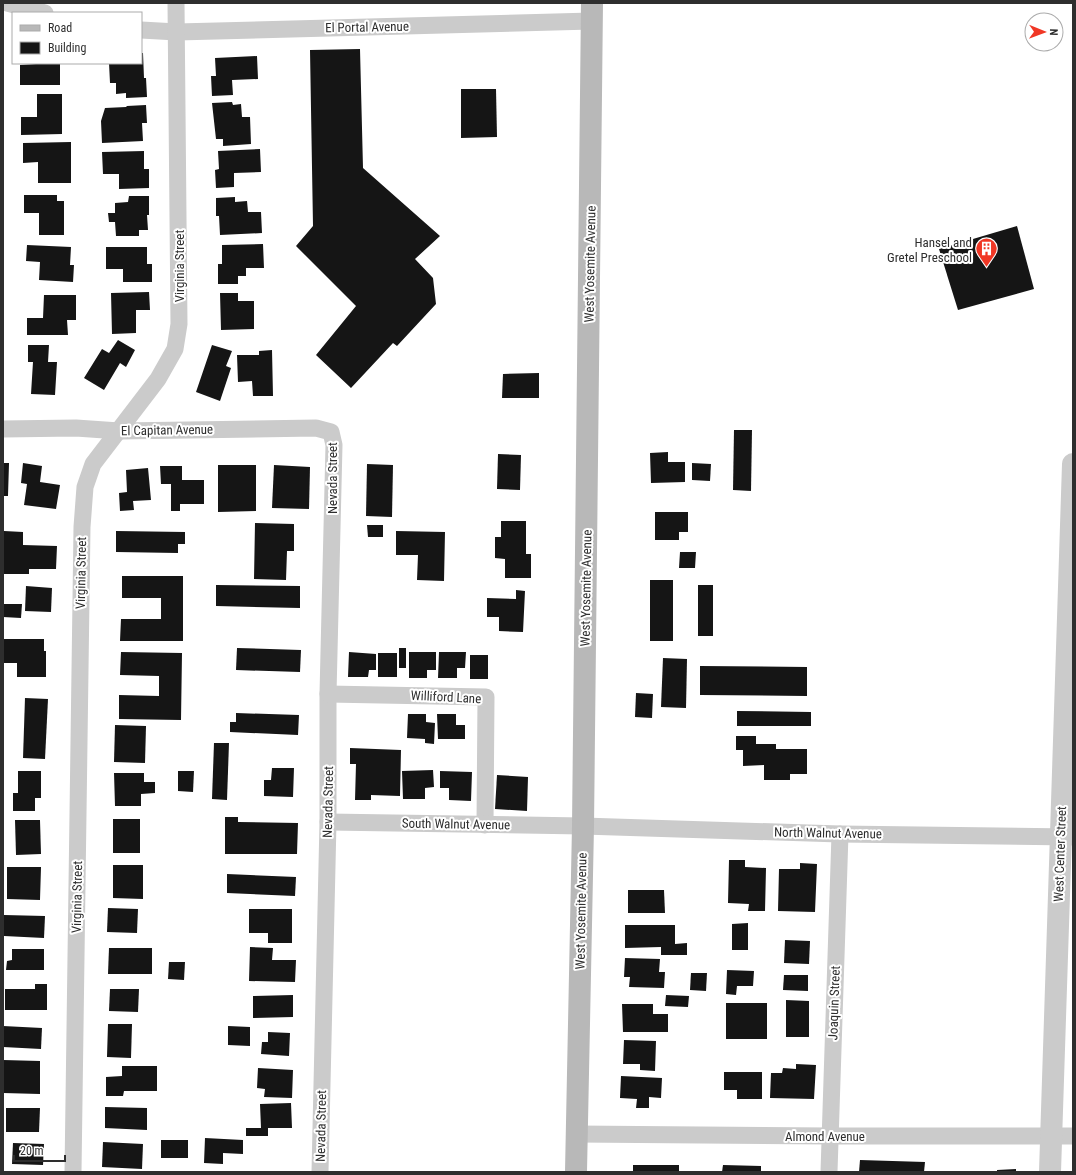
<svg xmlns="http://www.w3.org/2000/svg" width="1076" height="1175" viewBox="0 0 1076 1175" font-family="'Roboto Condensed',sans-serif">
  <rect width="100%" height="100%" fill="#fff"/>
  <g fill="#151515">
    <polygon points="360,49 363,168 440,236 415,259 433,278 436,304 397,346 393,343 351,388 316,355 356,306 296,246 313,226 310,50"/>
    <polygon points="141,53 143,53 144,78 146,78 147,97 126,98 126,93 116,94 116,83 110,83 109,63 141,63"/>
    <polygon points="257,56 258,79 232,80 233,95 212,96 211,76 216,76 215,58"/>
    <polygon points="36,63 60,63 60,85 20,85 20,65 36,64"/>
    <polygon points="461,89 496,89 497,137 461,138"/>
    <polygon points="37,94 62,94 62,134 21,135 21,117 37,117"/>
    <polygon points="232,102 233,105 241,104 242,117 250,117 251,144 223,146 223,139 216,139 212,103"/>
    <polygon points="146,105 147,123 142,123 143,141 102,143 101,121 105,108 126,107 127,106"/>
    <polygon points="71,142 71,183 38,183 38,162 23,163 23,143"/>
    <polygon points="260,149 261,172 234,173 234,187 216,188 215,170 219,169 218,151"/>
    <polygon points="144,151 144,169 149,169 149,188 119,189 119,174 103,174 102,152"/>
    <polygon points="24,195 57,195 57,201 64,201 64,235 39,235 39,213 24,213"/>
    <polygon points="129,196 149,196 149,215 147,215 148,230 139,230 139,236 116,236 115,222 109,222 108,213 115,213 115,203 128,202"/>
    <polygon points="235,197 235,202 247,201 248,212 261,212 262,233 220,235 219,216 216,216 216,198"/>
    <polygon points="1017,226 1034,289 958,310 939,249"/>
    <polygon points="263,244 264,268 246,268 246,276 238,276 238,284 218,284 218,264 222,264 222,245"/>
    <polygon points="27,245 71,247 70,265 74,265 73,282 39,280 40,262 26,261"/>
    <polygon points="106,247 147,247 147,264 152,264 152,282 123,282 123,269 106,269"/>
    <polygon points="149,292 150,310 136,310 136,333 112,334 111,293"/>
    <polygon points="220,293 238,293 238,301 254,301 254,329 221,330"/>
    <polygon points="44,295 76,295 76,320 67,320 68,335 27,335 27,318 43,318"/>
    <polygon points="118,340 135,350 126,367 120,363 104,390 84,378 102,349 109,353"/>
    <polygon points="28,345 49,345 48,362 57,362 55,395 31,394 33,362 28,362"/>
    <polygon points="212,345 232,351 226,366 231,368 220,401 196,392"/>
    <polygon points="272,350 273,396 253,396 252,381 238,382 237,355 259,355 259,351"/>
    <polygon points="539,373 539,398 502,398 503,374"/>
    <polygon points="734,430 752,430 751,491 733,490"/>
    <polygon points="668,452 668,462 685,462 685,482 651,483 650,453"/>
    <polygon points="498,454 521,455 520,490 497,489"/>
    <polygon points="3,463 9,463 8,496 3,496"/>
    <polygon points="23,463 42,466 40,482 60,485 56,509 24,505 27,484 21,483"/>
    <polygon points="692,463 711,464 710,481 692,480"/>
    <polygon points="367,464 393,465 392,517 366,516"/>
    <polygon points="218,465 256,465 256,511 218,512"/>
    <polygon points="274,465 310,467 309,509 272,508"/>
    <polygon points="160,466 182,466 182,480 204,480 204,504 180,504 180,511 171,511 171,484 161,484"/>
    <polygon points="148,468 151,500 133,501 134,510 120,511 119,493 127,492 126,470"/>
    <polygon points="655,512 688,512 688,532 679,532 679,540 655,540"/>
    <polygon points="501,521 526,521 526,554 531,554 531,578 505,578 505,559 495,558 495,537 501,537"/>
    <polygon points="255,523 294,524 294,551 287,551 286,580 254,579"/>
    <polygon points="367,525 383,525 383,537 368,537"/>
    <polygon points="4,531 23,532 23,545 57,546 56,569 29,569 29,574 3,574"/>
    <polygon points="116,531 185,532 185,544 178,544 178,553 116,552"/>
    <polygon points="396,531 445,532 444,581 417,580 418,555 396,555"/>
    <polygon points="680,552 696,552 695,568 679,568"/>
    <polygon points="122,576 183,576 183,641 120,641 121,619 161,619 161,598 122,598"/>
    <rect x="650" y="580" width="23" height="61"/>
    <polygon points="216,585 300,586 300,608 216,606"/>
    <rect x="698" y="585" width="15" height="51"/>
    <polygon points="26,586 52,588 51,612 25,611"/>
    <polygon points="516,590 525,591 523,632 499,631 499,617 487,617 487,598 516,599"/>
    <polygon points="4,604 22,604 21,618 3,617"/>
    <polygon points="3,639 44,639 44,651 46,651 46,677 17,677 17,663 3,663"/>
    <polygon points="237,648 301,650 300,672 236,670"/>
    <rect x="399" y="648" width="7" height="20"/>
    <polygon points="121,652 182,653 181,720 119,719 119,695 159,696 159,676 120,675"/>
    <polygon points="349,652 376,654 376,670 369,670 368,677 348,677"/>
    <polygon points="409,652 436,652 436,670 427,670 427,678 409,678"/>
    <polygon points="439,652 466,652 465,668 457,668 457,678 438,678"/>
    <rect x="378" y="653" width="19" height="24"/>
    <rect x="470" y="655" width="18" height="24"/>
    <polygon points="663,658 687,659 686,708 661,707"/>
    <polygon points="700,666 807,667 807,696 700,695"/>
    <polygon points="636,693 653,694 652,718 635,717"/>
    <polygon points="25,698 48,699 45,759 23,758"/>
    <polygon points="737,711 811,712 811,726 737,726"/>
    <polygon points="236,713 299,715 298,735 230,732 230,722 236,722"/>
    <polygon points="408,714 426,714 426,722 435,723 434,744 425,743 425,739 407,738"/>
    <polygon points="437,714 456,714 456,725 465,725 465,739 438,739"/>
    <polygon points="115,725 146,726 145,763 114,762"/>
    <polygon points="736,736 756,736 756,744 776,744 776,749 807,749 807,774 790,774 790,780 764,780 764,765 743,766 743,750 736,750"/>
    <polygon points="214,743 229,743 227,800 212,799"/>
    <polygon points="350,748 401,750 400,796 371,795 371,800 355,800 356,764 350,764"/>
    <polygon points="272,768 294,768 293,797 264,796 264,780 271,780"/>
    <polygon points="433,770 434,787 425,788 425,799 403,799 402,771"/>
    <polygon points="18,771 41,771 41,798 35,798 35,811 13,811 13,793 18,793"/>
    <polygon points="178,771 194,771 193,792 178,791"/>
    <polygon points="440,771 472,772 471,801 449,800 449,788 440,788"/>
    <polygon points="114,773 144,773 144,782 155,782 155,793 141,794 141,806 115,806"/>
    <polygon points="497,775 528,777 527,811 495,809"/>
    <polygon points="225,817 238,817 238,822 298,823 297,854 225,854"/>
    <rect x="113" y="819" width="27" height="34"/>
    <polygon points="15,820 40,820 41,854 16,855"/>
    <polygon points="729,860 745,860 745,867 766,868 765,911 748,911 749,904 728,903"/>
    <polygon points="800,863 817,864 815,912 778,911 779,869 800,869"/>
    <polygon points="113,865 143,865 143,899 113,898"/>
    <polygon points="7,867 41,867 40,900 7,899"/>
    <polygon points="227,874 296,877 295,896 227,893"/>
    <polygon points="628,890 664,890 665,913 628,913"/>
    <polygon points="108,908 138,909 137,933 107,932"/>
    <polygon points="249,909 292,909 292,943 268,943 268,933 249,933"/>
    <polygon points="4,915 45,916 44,938 4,936"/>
    <polygon points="748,923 748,950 732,950 732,924"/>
    <polygon points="625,925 675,925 675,944 687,943 687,955 661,955 661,947 625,948"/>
    <polygon points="785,940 810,941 809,964 784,963"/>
    <polygon points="250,947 273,948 272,960 296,960 295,982 249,981"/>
    <polygon points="109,948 152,948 152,974 108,974"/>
    <polygon points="12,949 44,949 44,970 6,970 7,961 12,960"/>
    <polygon points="625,958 660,959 659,972 665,972 664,988 629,987 630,977 624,977"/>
    <polygon points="169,962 185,962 184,980 168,979"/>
    <polygon points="727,970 754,971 753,986 737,986 736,995 726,994"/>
    <polygon points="691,973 707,973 706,991 690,990"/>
    <polygon points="784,975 808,975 808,991 783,990"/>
    <polygon points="35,984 47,984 47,1010 5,1010 5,989 35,989"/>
    <polygon points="110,989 139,989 138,1012 109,1011"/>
    <polygon points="293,995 293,1017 253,1018 253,996"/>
    <polygon points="666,995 689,996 688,1007 665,1006"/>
    <polygon points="786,1000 809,1001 809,1037 786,1037"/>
    <rect x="726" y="1003" width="41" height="36"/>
    <polygon points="622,1004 653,1004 653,1014 668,1014 668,1032 623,1032"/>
    <polygon points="108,1024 132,1024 131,1058 107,1057"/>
    <polygon points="3,1026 42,1028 41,1049 3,1047"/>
    <polygon points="228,1026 250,1027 250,1046 228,1045"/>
    <polygon points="268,1032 290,1033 289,1056 261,1054 262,1042 268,1042"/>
    <polygon points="624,1040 656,1041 655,1071 640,1070 640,1064 623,1064"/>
    <polygon points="3,1060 40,1061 40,1094 3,1093"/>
    <polygon points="796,1064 816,1065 814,1099 770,1098 771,1073 782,1073 783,1068 796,1069"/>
    <polygon points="122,1066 157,1066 157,1091 124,1091 123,1096 106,1096 106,1077 122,1076"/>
    <polygon points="258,1068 293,1070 292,1098 264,1097 265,1089 257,1088"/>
    <polygon points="724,1072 762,1072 762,1099 737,1099 737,1090 724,1090"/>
    <polygon points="621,1076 662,1078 661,1098 649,1097 649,1108 636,1108 637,1099 620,1098"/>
    <polygon points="291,1103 292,1128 268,1128 268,1136 246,1136 246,1128 261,1128 260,1104"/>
    <polygon points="105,1107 147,1108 147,1130 105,1128"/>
    <polygon points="6,1108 40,1108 39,1132 6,1132"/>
    <polygon points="205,1138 243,1140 243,1154 223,1153 223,1164 204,1163"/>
    <rect x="161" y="1140" width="27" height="18"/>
    <polygon points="103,1142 143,1144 142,1169 102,1167"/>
    <polygon points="13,1143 44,1144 43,1165 12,1164"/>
    <polygon points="860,1160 925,1162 924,1172 859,1172"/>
    <rect x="633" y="1165" width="46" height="7"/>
    <polygon points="723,1165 761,1166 761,1172 722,1172"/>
    <polygon points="1016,1169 1016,1172 997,1172 997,1170"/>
  </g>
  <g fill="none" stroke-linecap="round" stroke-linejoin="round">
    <g stroke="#cbcbcb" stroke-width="17">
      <polyline points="7,3 45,13"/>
      <polyline points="141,30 177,32 592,21"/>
      <polyline points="3,429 76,428 119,431 316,428 331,432 334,445 328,694 328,822 320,1172"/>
      <polyline points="328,694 486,697 485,825"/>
      <polyline points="328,822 583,826 840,834 1073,837"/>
      <polyline points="576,1134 830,1136 1073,1136"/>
      <polyline points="73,1172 82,527 85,487 93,464 158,379 175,349 179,324 176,3"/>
      <polyline points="829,1172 840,834"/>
    </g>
    <polyline stroke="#cbcbcb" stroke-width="22" points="1050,1172 1073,464"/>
    <polyline stroke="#b8b8b8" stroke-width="22" points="576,1172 583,826 592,3"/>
  </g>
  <defs>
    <symbol id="building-pin" viewBox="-11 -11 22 30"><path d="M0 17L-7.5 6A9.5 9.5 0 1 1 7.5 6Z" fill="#f03725" stroke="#fff"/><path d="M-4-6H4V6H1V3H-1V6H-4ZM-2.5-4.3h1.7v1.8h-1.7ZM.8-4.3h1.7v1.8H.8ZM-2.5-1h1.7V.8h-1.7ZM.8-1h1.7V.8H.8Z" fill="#fff"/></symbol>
  </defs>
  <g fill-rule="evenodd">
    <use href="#building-pin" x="974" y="236" width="25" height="34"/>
  </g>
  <g text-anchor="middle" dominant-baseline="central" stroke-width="4" stroke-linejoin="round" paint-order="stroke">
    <g font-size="13" fill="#2e2e2e" stroke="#fff">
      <text transform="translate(367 27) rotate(-1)">El Portal Avenue</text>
      <text transform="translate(590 264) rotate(-89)">West Yosemite Avenue</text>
      <text transform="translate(179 266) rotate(-90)">Virginia Street</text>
      <text transform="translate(167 430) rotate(-1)">El Capitan Avenue</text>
      <text transform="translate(332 478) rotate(-90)">Nevada Street</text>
      <text transform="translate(81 573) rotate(-89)">Virginia Street</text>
      <text transform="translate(586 588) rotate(-89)">West Yosemite Avenue</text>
      <text transform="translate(446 697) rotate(3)">Williford Lane</text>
      <text transform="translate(328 802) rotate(-89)">Nevada Street</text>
      <text transform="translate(456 824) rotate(1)">South Walnut Avenue</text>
      <text transform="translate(828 833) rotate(1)">North Walnut Avenue</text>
      <text transform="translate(1060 854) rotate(-88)">West Center Street</text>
      <text transform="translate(77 897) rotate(-89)">Virginia Street</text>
      <text transform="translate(581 911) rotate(-89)">West Yosemite Avenue</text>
      <text transform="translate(834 1003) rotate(-88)">Joaquin Street</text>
      <text transform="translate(321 1126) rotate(-89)">Nevada Street</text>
      <text x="825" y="1136">Almond Avenue</text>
    </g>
    <g font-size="13" fill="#2e2e2e" stroke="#fff" text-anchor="end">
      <text x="972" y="242">Hansel and<tspan x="972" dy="15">Gretel Preschool</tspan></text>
    </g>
  </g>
  <rect width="1076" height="1175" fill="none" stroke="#2e2e2e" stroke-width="8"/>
  <rect x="12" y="12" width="130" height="52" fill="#ffffff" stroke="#ababab"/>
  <rect x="20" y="25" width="20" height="6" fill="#b8b8b8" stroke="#ababab"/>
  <text x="48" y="32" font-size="12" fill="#2e2e2e">Road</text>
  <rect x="20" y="42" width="20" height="12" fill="#151515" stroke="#ababab"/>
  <text x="48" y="52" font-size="12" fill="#2e2e2e">Building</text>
  <g transform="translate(1044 32) rotate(91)"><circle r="19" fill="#ffffff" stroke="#ababab"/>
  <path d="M0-3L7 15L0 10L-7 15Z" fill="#f03725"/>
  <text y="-6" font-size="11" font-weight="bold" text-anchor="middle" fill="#2e2e2e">N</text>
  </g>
  <path d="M14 1155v6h51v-6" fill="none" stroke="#2e2e2e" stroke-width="2"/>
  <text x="20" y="1155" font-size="12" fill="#2e2e2e" stroke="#ffffff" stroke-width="3" paint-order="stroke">20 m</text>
</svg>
